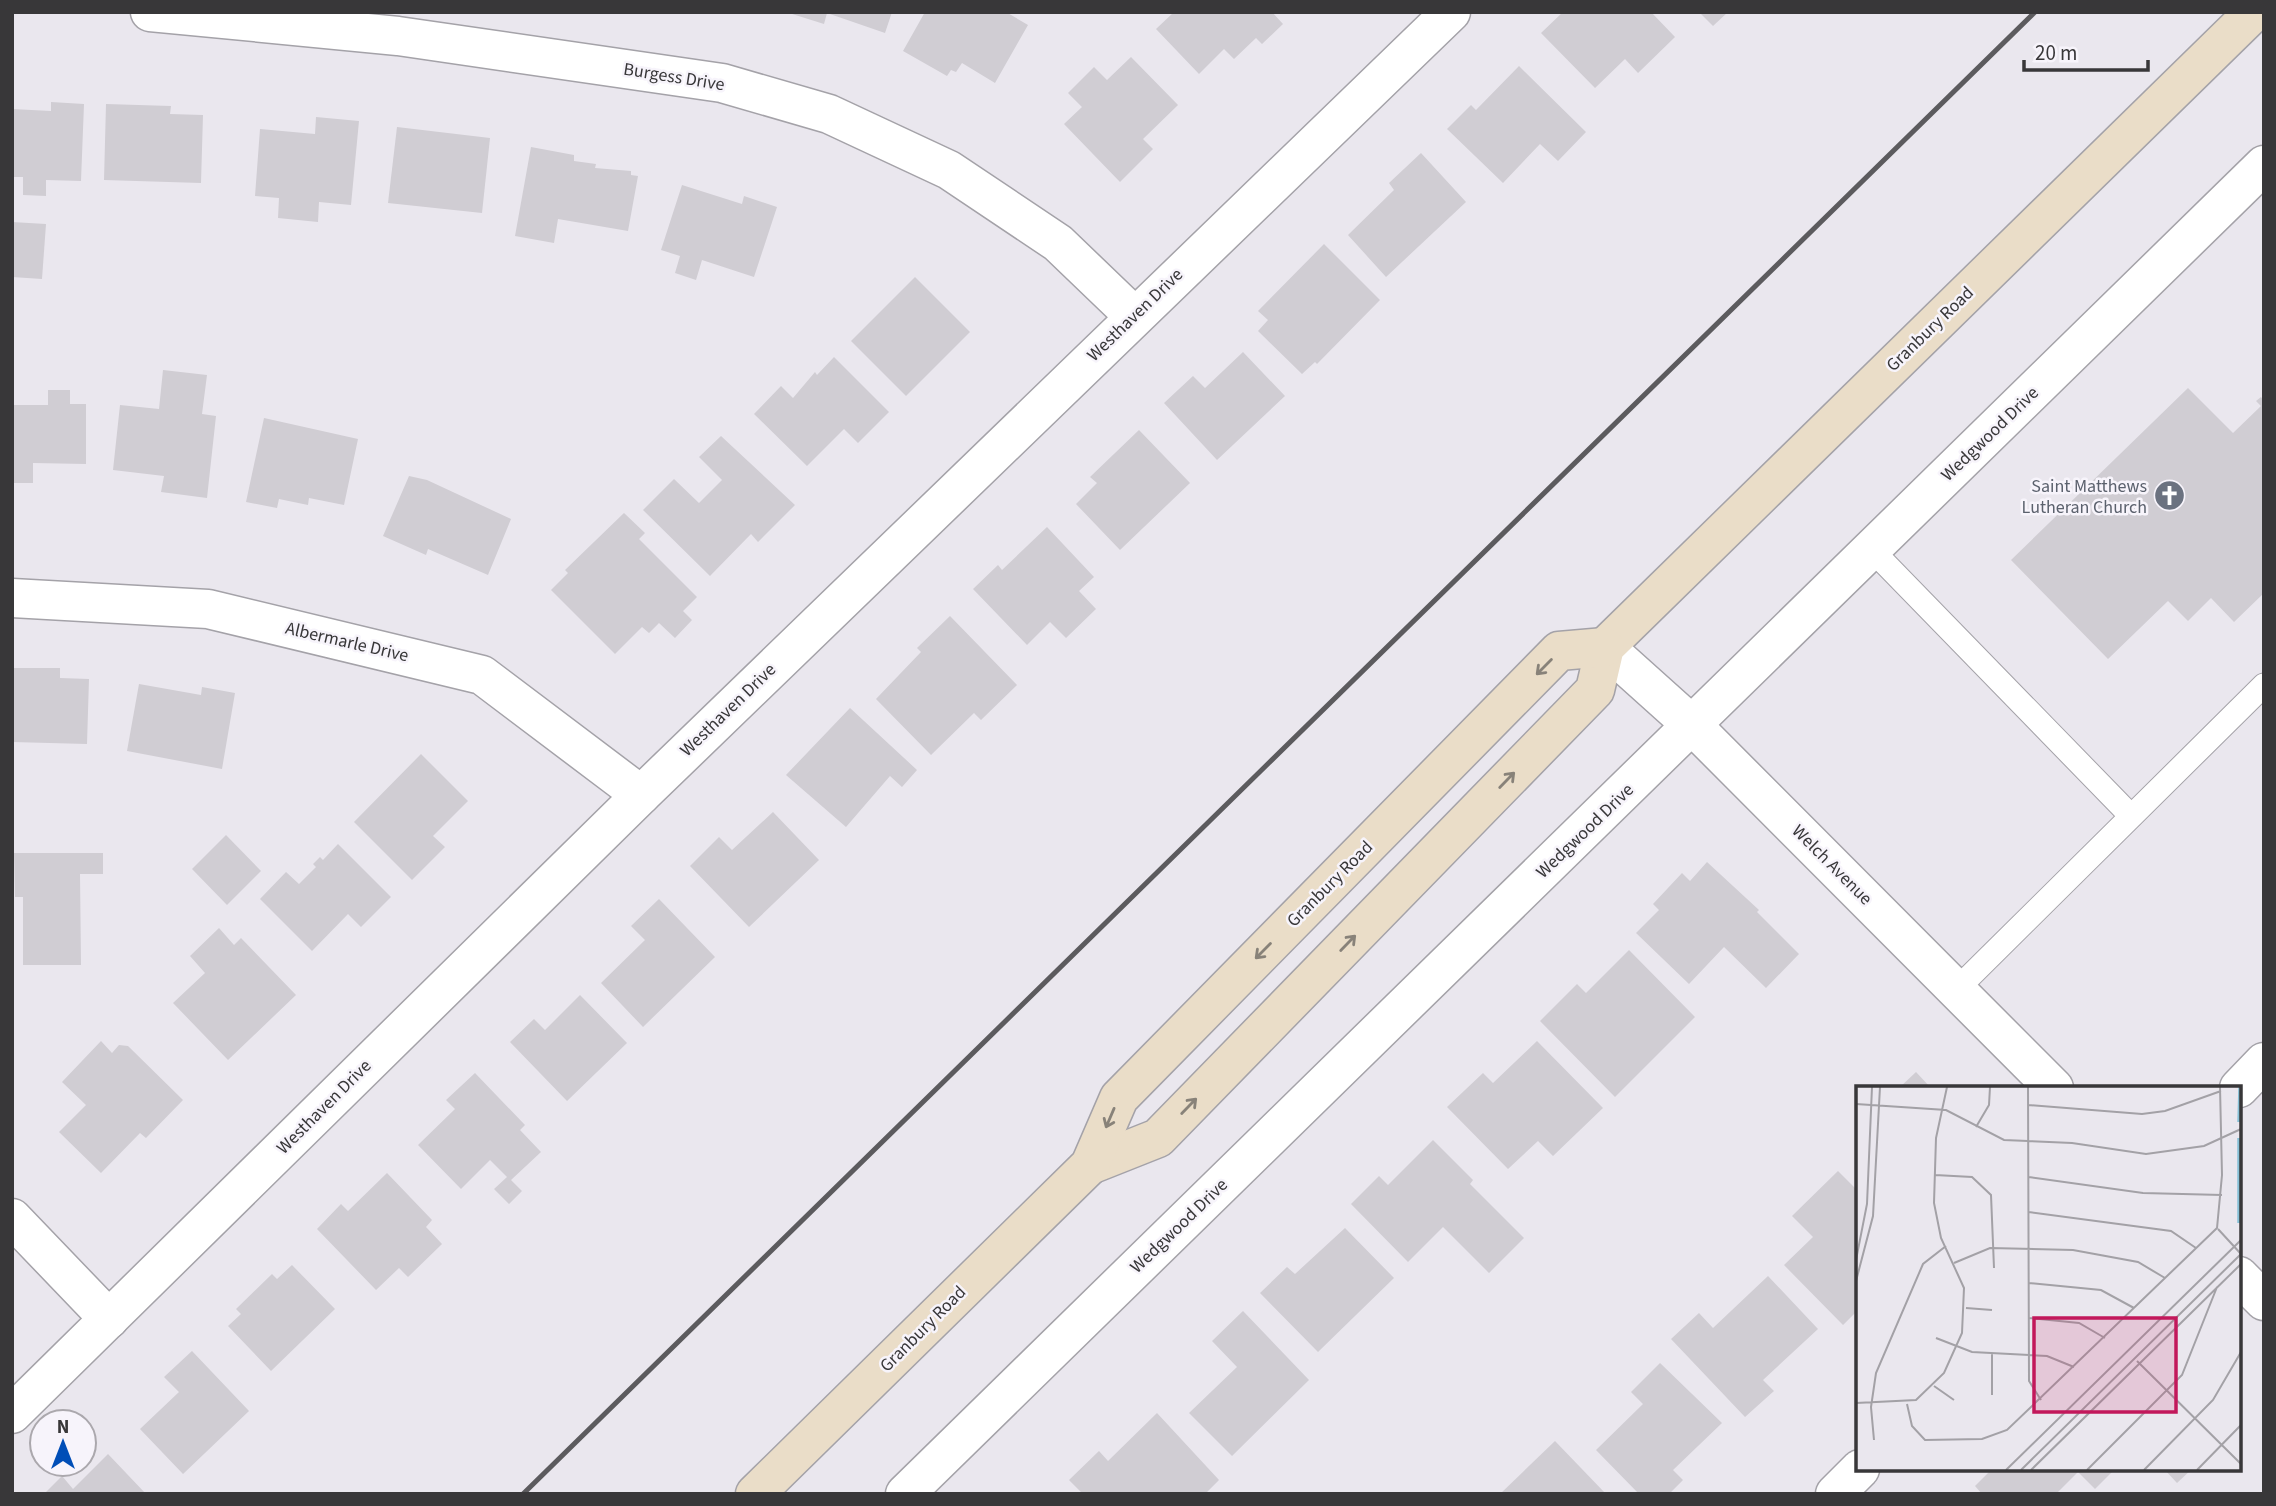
<svg xmlns="http://www.w3.org/2000/svg" width="2276" height="1506" viewBox="0 0 2276 1506" font-family="'Source Sans 3',sans-serif">
  <rect width="100%" height="100%" fill="#eae7ee"/>
  <g fill="#d0cdd3">
    <polygon points="825,12 892,12 885,33 827,13 824,24 789,13"/>
    <polygon points="925,12 1006,12 1028,25 995,83 962,63 956,72 951,70 947,76 903,51"/>
    <polygon points="1174,12 1272,12 1283,24 1262,44 1256,38 1234,59 1224,49 1199,74 1156,29"/>
    <polygon points="1563,12 1651,12 1675,37 1638,73 1625,59 1595,88 1541,33"/>
    <polygon points="1699,12 1728,12 1713,26"/>
    <polygon points="1131,57 1178,105 1143,139 1153,149 1120,182 1064,124 1082,107 1068,93 1094,67 1107,80"/>
    <polygon points="1519,66 1586,132 1558,161 1540,144 1503,183 1447,129 1471,105 1476,110"/>
    <polygon points="51,102 84,104 81,181 46,180 46,196 23,195 23,177 12,177 12,109 51,111"/>
    <polygon points="106,104 171,106 170,114 203,115 201,183 104,180"/>
    <polygon points="316,117 359,121 351,205 319,202 318,222 278,218 279,198 255,196 260,129 315,134"/>
    <polygon points="397,127 490,138 482,213 388,203"/>
    <polygon points="531,147 574,155 574,161 596,164 595,168 631,171 631,175 638,176 628,231 558,219 554,243 515,236"/>
    <polygon points="1421,153 1466,202 1386,277 1348,235 1394,190 1389,183"/>
    <polygon points="682,185 742,204 744,196 777,207 754,277 702,260 696,280 675,273 680,256 661,250"/>
    <polygon points="12,222 46,224 42,279 12,277"/>
    <polygon points="1324,244 1380,300 1317,364 1315,362 1302,374 1258,331 1268,320 1258,311"/>
    <polygon points="915,277 970,332 906,396 851,341"/>
    <polygon points="1243,352 1285,396 1217,460 1164,403 1193,376 1205,388"/>
    <polygon points="834,357 889,412 858,443 844,429 807,466 754,414 781,386 793,398 815,372 817,375"/>
    <polygon points="163,370 207,375 202,414 216,416 207,498 161,492 164,476 113,470 120,405 159,409"/>
    <polygon points="2188,388 2233,433 2261,406 2256,401 2261,397 2264,401 2264,593 2234,622 2211,598 2188,621 2168,601 2108,659 2011,560"/>
    <polygon points="48,390 70,390 70,404 86,404 86,464 33,463 33,483 12,483 12,405 48,405"/>
    <polygon points="264,418 358,439 344,505 309,498 308,505 279,499 277,508 246,502"/>
    <polygon points="1139,430 1190,483 1120,550 1076,504 1097,483 1090,477"/>
    <polygon points="721,436 795,505 758,542 751,534 710,576 643,510 674,479 699,503 722,480 699,457"/>
    <polygon points="409,476 427,480 511,519 488,575 428,549 426,555 383,536"/>
    <polygon points="624,513 645,533 639,539 697,597 683,611 692,620 675,638 659,623 649,633 642,627 615,654 551,590 568,573 565,570"/>
    <polygon points="1047,527 1094,577 1079,591 1096,609 1066,638 1050,622 1027,645 973,589 998,565 1002,570"/>
    <polygon points="950,616 1017,685 981,720 974,713 931,755 876,699 921,652 917,648"/>
    <polygon points="12,668 60,668 60,678 89,679 87,744 12,742"/>
    <polygon points="139,684 201,695 202,687 235,693 222,769 127,751"/>
    <polygon points="850,708 917,770 902,787 890,776 846,827 786,775"/>
    <polygon points="421,754 468,801 433,836 445,847 412,880 354,822"/>
    <polygon points="773,812 819,860 749,927 690,866 719,837 732,850"/>
    <polygon points="226,835 261,871 227,905 192,869"/>
    <polygon points="338,844 391,897 361,927 348,914 312,951 260,899 286,872 299,884 316,867 313,864 320,857 323,860"/>
    <polygon points="14,853 103,853 103,874 80,874 81,965 23,965 23,897 15,897"/>
    <polygon points="1707,862 1759,910 1757,912 1799,954 1766,988 1724,947 1689,984 1636,933 1659,910 1653,904 1682,873 1690,881"/>
    <polygon points="659,899 715,957 643,1027 601,983 645,940 631,926"/>
    <polygon points="219,928 234,945 241,938 296,995 228,1060 173,1003 205,973 190,956"/>
    <polygon points="1629,950 1695,1017 1615,1097 1540,1021 1577,984 1586,993"/>
    <polygon points="580,995 627,1043 567,1101 510,1042 534,1019 545,1030"/>
    <polygon points="101,1041 112,1053 119,1045 128,1046 183,1100 146,1138 140,1133 101,1173 59,1132 86,1105 62,1082"/>
    <polygon points="1537,1041 1603,1108 1553,1156 1538,1141 1508,1169 1447,1107 1483,1073 1493,1083"/>
    <polygon points="1916,1072 1931,1088 1899,1088"/>
    <polygon points="475,1073 525,1125 520,1130 541,1152 511,1180 522,1191 509,1204 494,1189 507,1177 490,1160 461,1189 418,1145 455,1109 446,1100"/>
    <polygon points="1433,1140 1473,1180 1470,1184 1524,1238 1489,1273 1443,1227 1408,1262 1351,1204 1379,1176 1388,1185"/>
    <polygon points="1838,1171 1858,1191 1858,1310 1843,1325 1784,1265 1813,1237 1792,1216"/>
    <polygon points="387,1173 432,1220 426,1227 442,1244 408,1277 399,1268 376,1290 317,1229 341,1204 348,1211"/>
    <polygon points="1345,1228 1394,1278 1318,1352 1260,1293 1287,1267 1295,1274"/>
    <polygon points="292,1265 335,1309 271,1371 228,1326 241,1314 236,1309 272,1274 277,1279"/>
    <polygon points="1768,1276 1818,1329 1763,1380 1774,1391 1745,1417 1671,1339 1699,1313 1713,1328"/>
    <polygon points="1243,1311 1309,1380 1232,1456 1189,1413 1237,1367 1212,1341"/>
    <polygon points="192,1351 249,1411 183,1474 140,1429 179,1392 164,1377"/>
    <polygon points="1660,1363 1722,1423 1673,1470 1683,1480 1669,1494 1639,1494 1596,1450 1643,1404 1631,1392"/>
    <polygon points="1157,1413 1219,1480 1205,1494 1083,1494 1069,1480 1099,1451 1108,1461"/>
    <polygon points="1555,1441 1606,1494 1500,1494"/>
    <polygon points="108,1454 146,1494 44,1494 62,1476 73,1489"/>
    <polygon points="1992,1469 2115,1469 2095,1489 2078,1472 2056,1494 1982,1494 1975,1486"/>
    <polygon points="2164,1469 2192,1469 2177,1483"/>
  </g>
  <g fill="none" stroke-linecap="round" stroke-linejoin="round">
    <defs>
      <g id="service">
        <polyline points="1872,550 2131,816"/>
        <polyline points="1956,990 2264,685"/>
      </g>
      <g id="minor">
        <polyline points="150,12 398,36 722,83 829,114 949,170 1058,243 1134,316"/>
        <polyline points="12,598 208,609 482,675 641,795"/>
        <polyline points="2239,1088 2264,1062"/>
        <polyline points="12,1218 109,1319"/>
        <polyline points="12,1414 641,795 1451,12"/>
        <polyline points="905,1494 2264,165"/>
        <polyline points="1835,1494 1860,1469"/>
      </g>
      <g id="tertiary">
        <polyline points="1605,647 1693,726 2054,1088"/>
        <polyline points="2239,1276 2264,1301"/>
      </g>
      <g id="secondary">
        <polyline points="1090,1165 1158,1138 1595,690 1605,647 2254,12"/>
        <polyline points="755,1494 1090,1165 1119,1098 1559,651 1605,647"/>
      </g>
    </defs>
    <use href="#service" stroke="#a4a2a8" stroke-width="25"/>
    <use href="#minor" stroke="#a4a2a8" stroke-width="41"/>
    <use href="#tertiary" stroke="#a4a2a8" stroke-width="41"/>
    <use href="#secondary" stroke="#a4a2a8" stroke-width="41"/>
    <use href="#service" stroke="#fff" stroke-width="23"/>
    <use href="#minor" stroke="#fff" stroke-width="38"/>
    <use href="#tertiary" stroke="#fff" stroke-width="38"/>
    <use href="#secondary" stroke="#eaddc8" stroke-width="38"/>
    <polyline stroke="#5c5b5e" stroke-width="5" points="523,1494 2035,12"/>
  </g>
  <defs><path id="oneway-shaft" d="M-6 0H5M1.5-3L5.5 0L1.5 3" fill="none" stroke-width="1.6" stroke-linecap="round" stroke-linejoin="round" transform="scale(1.75)"/></defs>
  <g stroke="#888279">
    <use href="#oneway-shaft" transform="translate(1544 667) rotate(135)"/>
    <use href="#oneway-shaft" transform="translate(1507 780) rotate(-46)"/>
    <use href="#oneway-shaft" transform="translate(1348 943) rotate(-46)"/>
    <use href="#oneway-shaft" transform="translate(1263 951) rotate(135)"/>
    <use href="#oneway-shaft" transform="translate(1189 1106) rotate(-46)"/>
    <use href="#oneway-shaft" transform="translate(1110 1118) rotate(113)"/>
  </g>
  <defs>
    <symbol id="church-disc" viewBox="-11 -11 22 22"><circle r="9.5" fill="#6b7280" stroke="#f7f4fb"/><path d="M-1.2-6h2.4v3.5h3.3v2.4h-3.3V6h-2.4V-.1h-3.3v-2.4h3.3Z" fill="#fff"/></symbol>
  </defs>
  <g fill-rule="evenodd">
    <use href="#church-disc" x="2152" y="478" width="35" height="35"/>
  </g>
  <g text-anchor="middle" dominant-baseline="central" stroke-width="5" stroke-linejoin="round" paint-order="stroke">
    <g font-size="18" fill="#383739" stroke="#f7f4fb">
      <text transform="translate(674 77) rotate(9)">Burgess Drive</text>
      <text transform="translate(1135 315) rotate(-44)">Westhaven Drive</text>
      <text transform="translate(1930 329) rotate(-44)">Granbury Road</text>
      <text transform="translate(1990 434) rotate(-44)">Wedgwood Drive</text>
      <text transform="translate(347 642) rotate(13)">Albermarle Drive</text>
      <text transform="translate(728 710) rotate(-44)">Westhaven Drive</text>
      <text transform="translate(1585 831) rotate(-44)">Wedgwood Drive</text>
      <text transform="translate(1832 865) rotate(45)">Welch Avenue</text>
      <text transform="translate(1330 884) rotate(-45)">Granbury Road</text>
      <text transform="translate(324 1107) rotate(-45)">Westhaven Drive</text>
      <text transform="translate(1179 1226) rotate(-44)">Wedgwood Drive</text>
      <text transform="translate(923 1329) rotate(-45)">Granbury Road</text>
    </g>
    <g font-size="18" fill="#5b616d" stroke="#f7f4fb" text-anchor="end">
      <text x="2147" y="486">Saint Matthews<tspan x="2147" dy="21">Lutheran Church</tspan></text>
    </g>
  </g>
  <g transform="translate(1856 1086)">
    <rect width="385" height="385" fill="#eae7ee"/>
    <path fill="none" stroke="#87c1d7" stroke-width="3.5" d="M383,36l1,-35M383,137v-85"/>
    <path fill="none" stroke="#a3a1a6" stroke-width="2" d="M172,1l1,294 12,19M0,18l90,6 58,30 68,3 74,11 58,-8 37,-17M172,19l114,9 23,-3 56,-20M120,41l13,-22 1,-18M79,89l37,2 19,18 3,73M173,91l114,16 79,2M173,126l142,19 25,17M362,143l23,25M0,174l11,-56 5,-117M98,177l36,-15 83,2 65,12 27,16M0,195l17,-65 7,-129M173,197l72,7 33,18M110,222l26,2M173,232l50,5 26,15M80,252l36,14 75,4 27,11M281,275l104,103M78,300l20,14M136,309v-41M0,317l60,-3 28,-27 18,-40 2,-45 -23,-50 -7,-35 2,-65 11,-51M51,318l5,22 13,14 57,-1 25,-9 210,-202 5,-53 -2,-88M18,354l-3,-33 5,-34 47,-109 23,-18M150,384l235,-230M165,384l220,-216M175,384l210,-206M231,384l95,-95 35,-88M288,384l69,-70 28,-48M341,384l44,-45"/>
    <path fill="#c2185b" fill-opacity="0.15" stroke="#c2185b" stroke-width="3.5" d="M178,232h142v94h-142z"/>
    <rect width="385" height="385" fill="none" stroke="#383739" stroke-width="3.5"/>
  </g>
  <rect width="2276" height="1506" fill="none" stroke="#383739" stroke-width="28"/>
  <g transform="translate(63 1443)"><circle r="33" fill="#f7f4fb" stroke="#aba8ad" stroke-width="2"/>
  <path d="M0-5L12 26L0 18L-12 26Z" fill="#004eb7"/>
  <text y="-10" font-size="19" font-weight="bold" text-anchor="middle" fill="#383739">N</text>
  </g>
  <path d="M2024 60v10h124v-10" fill="none" stroke="#383739" stroke-width="3.5"/>
  <text x="2035" y="60" font-size="21" fill="#383739" stroke="#f7f4fb" stroke-width="5" paint-order="stroke">20 m</text>
</svg>
